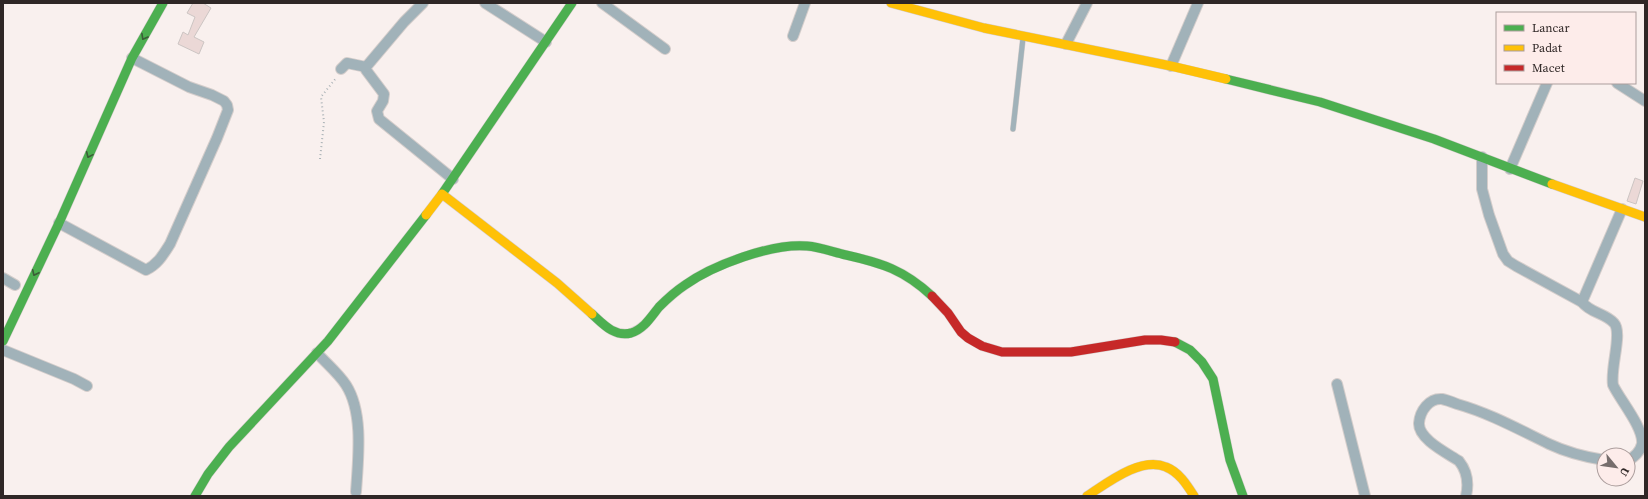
<svg xmlns="http://www.w3.org/2000/svg" width="1648" height="499" viewBox="0 0 1648 499" font-family="'Source Serif 4',serif">
  <rect width="100%" height="100%" fill="#f9f0ee"/>
  <g fill="#ebd8d6" stroke="#ccc5c3">
    <polygon points="193,3 203,3 211,8 194,37 204,42 199,54 178,44 183,32 188,35 195,17 187,13"/>
    <polygon points="1635,178 1643,181 1636,204 1627,201"/>
  </g>
  <g fill="none" stroke-linecap="round" stroke-linejoin="round">
    <defs>
      <polyline id="lane" points="1013,129 1023,38"/>
      <g id="street">
        <polyline points="423,3 404,22 366,67 366,70 384,94 383,101 377,111 379,119 453,179"/>
        <polyline points="485,3 546,42"/>
        <polyline points="602,3 665,49"/>
        <polyline points="793,36 805,3"/>
        <polyline points="1066,44 1087,3"/>
        <polyline points="1171,66 1198,3"/>
        <polyline points="341,69 347,63 366,67"/>
        <polyline points="1617,83 1645,101"/>
        <polyline points="1482,157 1482,189 1489,215 1503,254 1508,261 1516,266 1582,302"/>
        <polyline points="1510,169 1547,83"/>
        <path d="M1622,209l-40,93c8,11 23,11 32,21 9,10 -4,44 -1,62 7,15 31,43 29,59 -2,8 -7,12 -14,17"/>
        <path d="M59,223l87,47c12,-6 17,-15 24,-26l47,-106 11,-28 -1,-5 -3,-4 -12,-6 -23,-8 -57,-29"/>
        <polyline points="3,278 15,285"/>
        <polyline points="3,350 74,379 87,386"/>
        <path d="M317,353c9,10 22,21 29,32 18,28 12,75 10,107"/>
        <polyline points="1337,384 1365,496"/>
        <path d="M1466,496c3,-13 1,-25 -7,-35 -12,-8 -41,-22 -40,-38 1,-12 10,-25 23,-24 5,1 10,3 15,5 32,9 61,25 92,40 17,8 36,13 55,16"/>
      </g>
      <g id="fast">
        <polyline points="1226,79 1320,102 1434,139 1552,184"/>
        <polyline points="442,194 572,3"/>
        <path d="M592,314c11,10 22,23 39,19 13,-4 20,-16 28,-26 8,-8 17,-16 26,-22 28,-20 87,-42 122,-39 13,1 26,6 39,9 36,8 58,15 86,41"/>
        <polyline points="3,341 59,223 132,58 163,3"/>
        <polyline points="1175,342 1190,350 1202,362 1213,379 1230,460 1243,496"/>
        <polyline points="195,496 208,474 229,447 328,341 426,215"/>
      </g>
      <g id="slow">
        <polyline points="891,3 984,28 1171,66 1226,79"/>
        <polyline points="1552,184 1645,217"/>
        <polyline points="426,215 442,194 557,283 592,314"/>
        <path d="M1087,496c20,-13 54,-40 79,-29 13,5 21,18 28,29"/>
      </g>
      <polyline id="jam" points="932,296 948,313 961,332 968,338 982,346 1002,352 1071,352 1145,340 1161,340 1175,342"/>
    </defs>
    <use href="#lane" stroke="#d4cdcb" stroke-width="6"/>
    <use href="#street" stroke="#d4cdcb" stroke-width="12"/>
    <use href="#fast" stroke="#d4cdcb" stroke-width="10"/>
    <use href="#slow" stroke="#d4cdcb" stroke-width="10"/>
    <use href="#jam" stroke="#d4cdcb" stroke-width="10"/>
    <polyline stroke="#aab2b6" stroke-width="2" stroke-dasharray="1 3" stroke-linecap="butt" points="320,159 324,122 321,97 336,78"/>
    <use href="#lane" stroke="#a1b2b9" stroke-width="5"/>
    <use href="#street" stroke="#a1b2b9" stroke-width="10"/>
    <use href="#fast" stroke="#4caf50" stroke-width="9"/>
    <use href="#slow" stroke="#ffc107" stroke-width="9"/>
    <use href="#jam" stroke="#c62828" stroke-width="9"/>
  </g>
  <defs><path id="oneway-chevron" d="M-2-3.5L2.5 0L-2 3.5" fill="none" stroke-width="1.6" stroke-linecap="round" stroke-linejoin="round"/></defs>
  <g stroke="#3b5d37">
    <use href="#oneway-chevron" transform="translate(144 37) rotate(119)"/>
    <use href="#oneway-chevron" transform="translate(89 155) rotate(114)"/>
    <use href="#oneway-chevron" transform="translate(35 273) rotate(115)"/>
  </g>
  <rect width="1648" height="499" fill="none" stroke="#2f2726" stroke-width="8"/>
  <rect x="1496" y="12" width="140" height="72" fill="#fdecea" stroke="#ab9d9c"/>
  <rect x="1504" y="25" width="20" height="6" fill="#4caf50" stroke="#ab9d9c"/>
  <text x="1532" y="32" font-size="12" fill="#2f2726">Lancar</text>
  <rect x="1504" y="45" width="20" height="6" fill="#ffc107" stroke="#ab9d9c"/>
  <text x="1532" y="52" font-size="12" fill="#2f2726">Padat</text>
  <rect x="1504" y="65" width="20" height="6" fill="#c62828" stroke="#ab9d9c"/>
  <text x="1532" y="72" font-size="12" fill="#2f2726">Macet</text>
  <g transform="translate(1616 467) rotate(119)"><circle r="19" fill="#fdecea" stroke="#ab9d9c"/>
  <path d="M0-3L7 15L0 10L-7 15Z" fill="#766d6c"/>
  <text y="-6" font-size="11" font-weight="bold" text-anchor="middle" fill="#2f2726">U</text>
  </g>
</svg>
